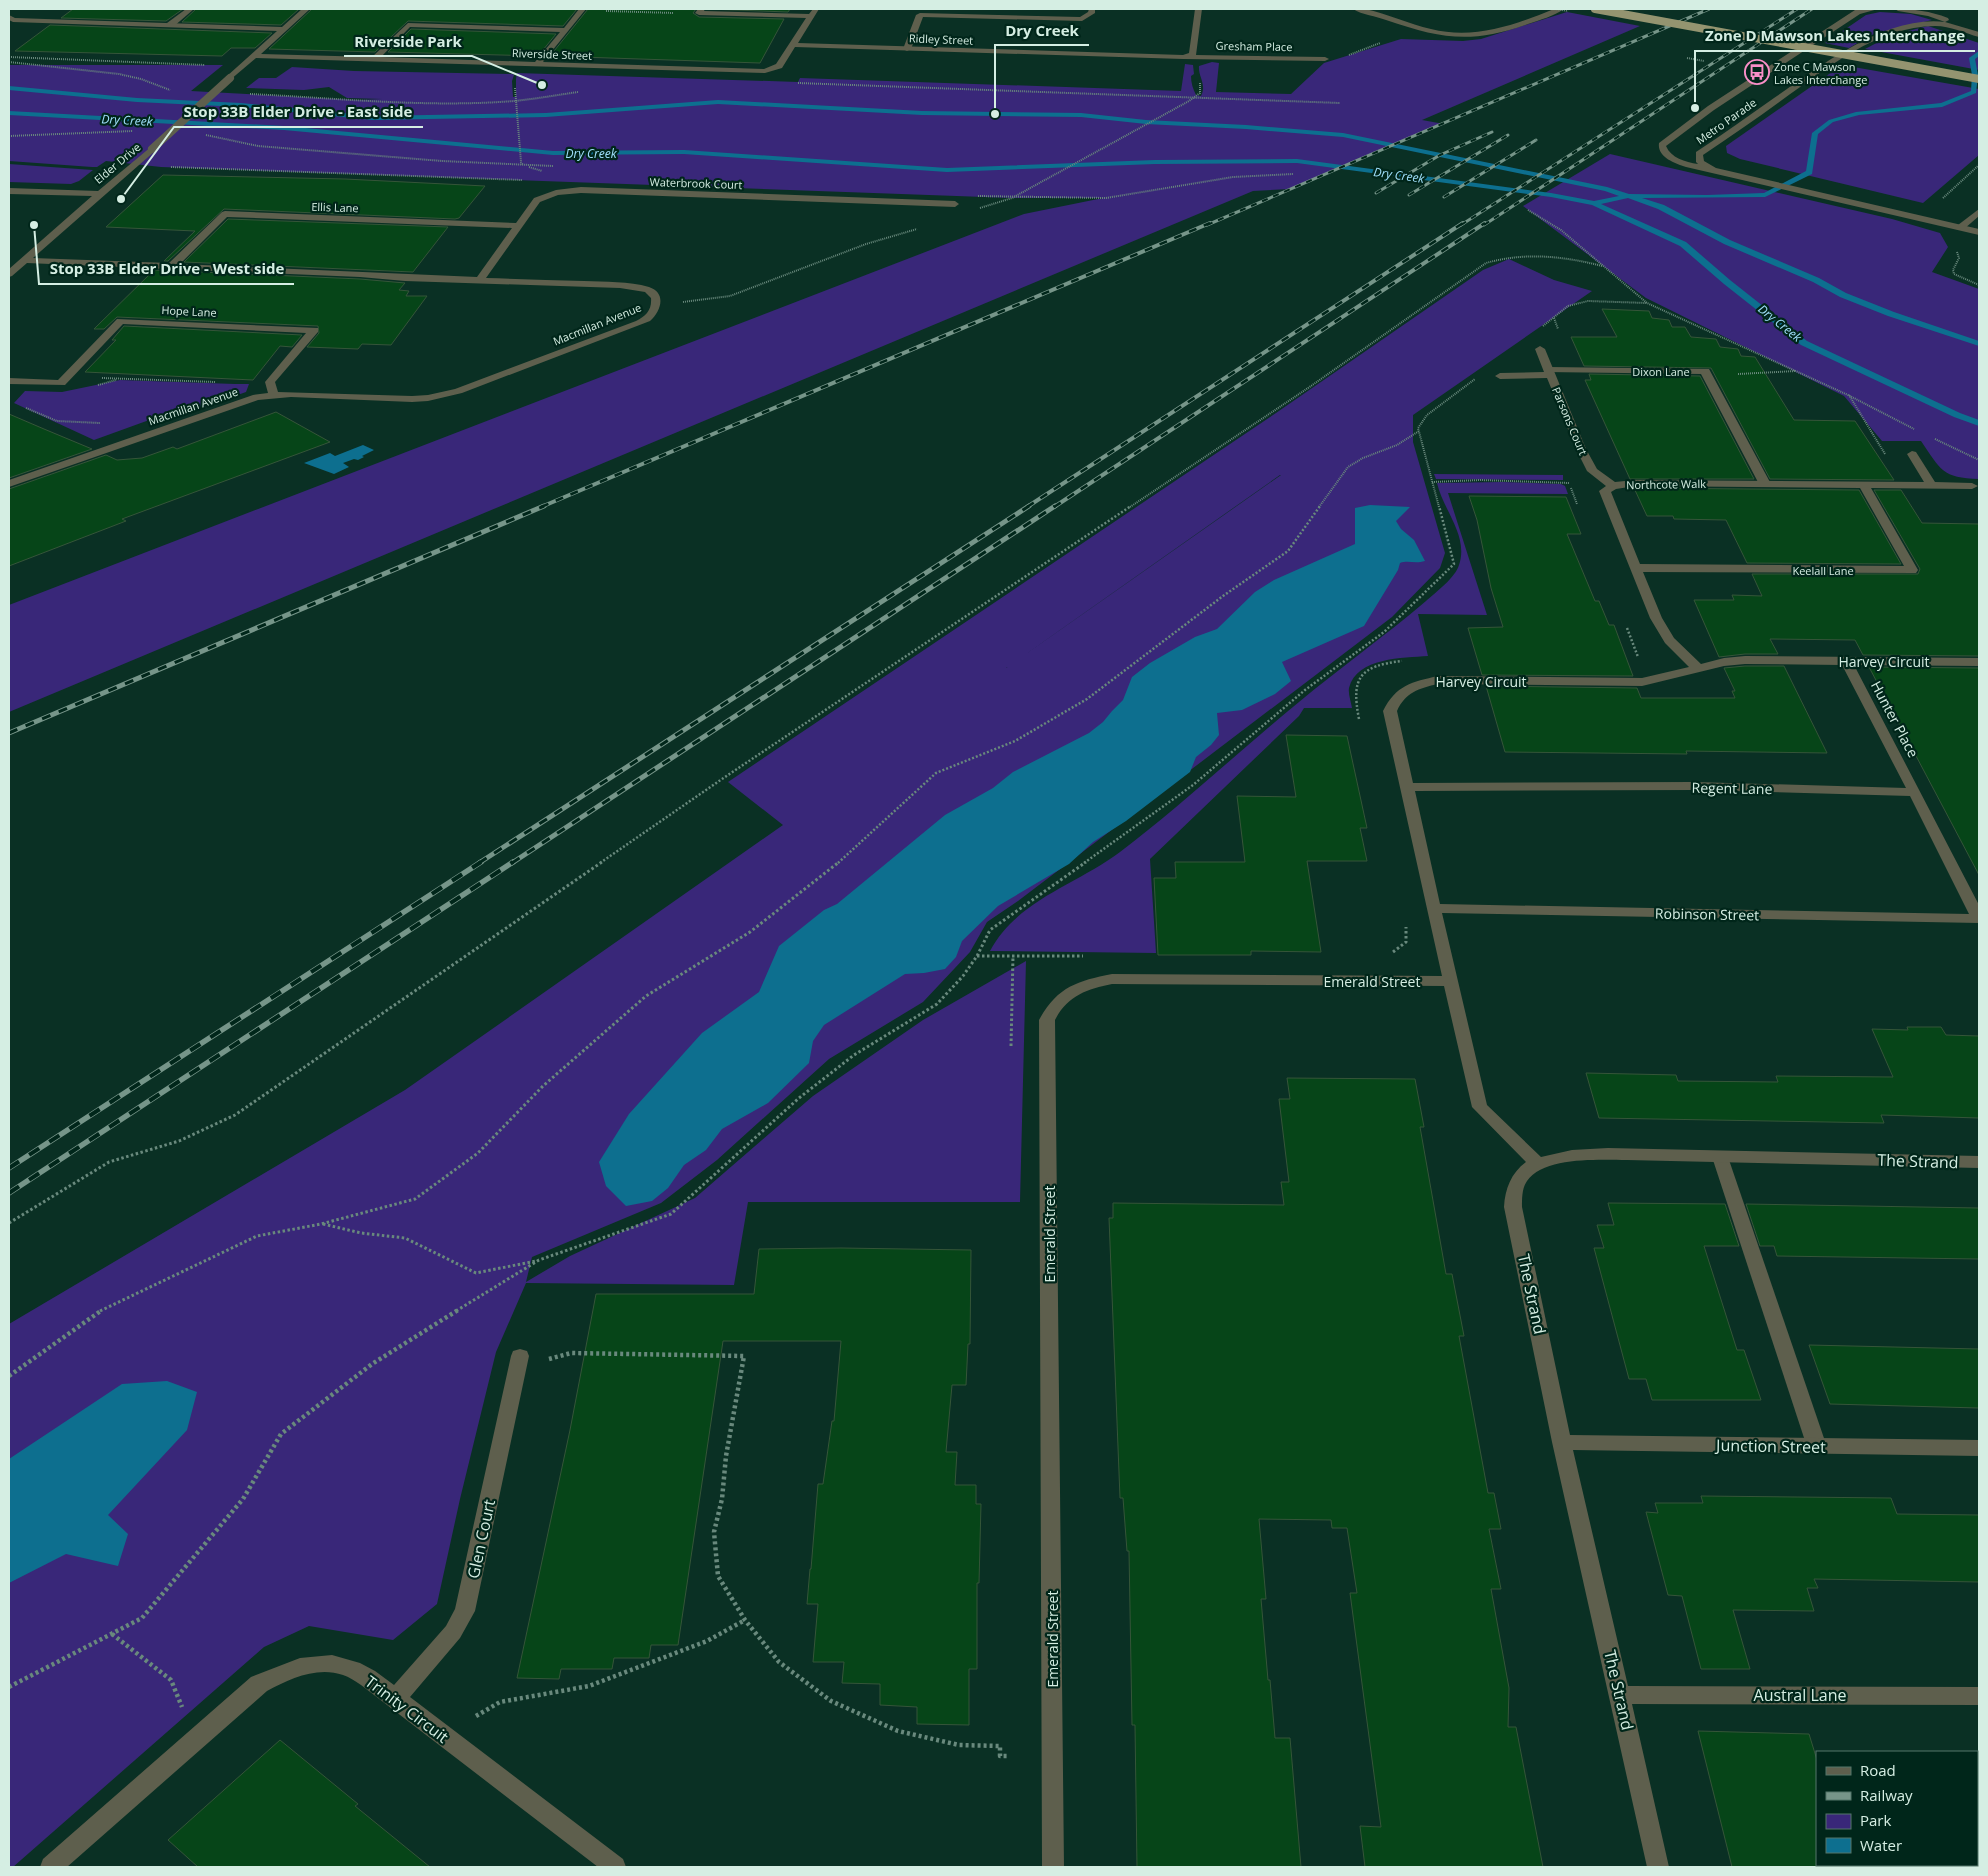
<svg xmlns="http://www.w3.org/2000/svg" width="1988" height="1876" viewBox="0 0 1988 1876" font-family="'Open Sans',sans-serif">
  <rect width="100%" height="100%" fill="#0a3024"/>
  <g fill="#392779" fill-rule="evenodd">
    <path d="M1567,12l73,14 -218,94 22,4 -155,65 -36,2 -1244,521v-107l1015,-391 79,-16h-91l-851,-31 -55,-6 -9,6h-5l-83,-6v-96h214l-32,26 167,9 24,-1 -35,-1 -18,-11 -25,3 -58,-2 13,-10h17l16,-11 62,4 158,3 2,1 -2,6 1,16h3v-18l1,-6 281,9 2,-4 381,13 4,-27 8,1 1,9 -3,2c0,7 2,13 5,19l5,1c6,-12 -3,-19 -2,-30l13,-4 7,1 -3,29 75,2 33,-31 77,-24 62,2 18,-2z"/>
    <polygon points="1880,12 1911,14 1932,20 1871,35 1849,48 1825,43 1866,15"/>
    <polygon points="1928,26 1979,43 1979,70 1865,49 1892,35"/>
    <polygon points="1842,65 1979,89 1979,155 1923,203 1740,159 1727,153 1726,146"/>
    <path d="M1610,154l282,65 48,14 8,14 -16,25 47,17v190c-37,-1 -38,-9 -58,-38h-39l-38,-45 -198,-98 -123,-92z"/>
    <polygon points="9,164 93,170 79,181 71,184 9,182"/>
    <path d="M1509,259l45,21 38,11 -179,124v27l32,111 -5,15 -48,49 -374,284 -31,21 -17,30 -47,50 -94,57 -112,101 -56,43 -129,54 -6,25 44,-26 125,-58 118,-102 110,-76 103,-59 -6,241h-272l-14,83 -208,-2 -30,69 -36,147 -23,105 -44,36 -84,-14 -45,21 -251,220h-4v-543l396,-234 378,-265 -55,-43 548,-369 207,-143zM1281,475l-275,193 274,-193z"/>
    <polygon points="120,380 235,384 249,384 246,392 161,422 152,419 94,440 14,403 25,391 62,392"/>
    <polygon points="1434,474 1563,475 1563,480 1436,479"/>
    <path d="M1502,482l59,2 4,2 3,8 -120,-1 39,122 -69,-1 10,42c-25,2 -71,1 -79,32 -1,6 2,14 3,20h-48l-5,8 -149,143 6,94 -166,-2c27,-51 86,-66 130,-99 62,-47 119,-101 179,-150 42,-35 86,-66 127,-101 10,-9 29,-23 33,-36 10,-29 -16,-55 -22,-82z"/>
  </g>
  <g fill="#0d6f8f">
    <polygon points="363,445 374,450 362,456 364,457 358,460 354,459 343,463 349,467 334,474 304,463 330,453 335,456"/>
    <path d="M1370,505l40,2 -14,14 5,8 13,11 11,21c-10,3 -17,-1 -25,2l-2,7 -34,56 -82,36 9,19 -16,13 -33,16 -25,3 2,22 -8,10 -15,12 -6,15 -64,49 -33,21 -24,22 -71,42 -36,35 -6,16 -11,12 -21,4 -19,1 -81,51 -11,16 -4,22 -41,40 -46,26 -16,21 -22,15 -16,23 -16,13 -26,5 -20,-20 -7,-24 30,-48 73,-81 57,-41 20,-46 45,-36 13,-6 108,-89 48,-27 20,-16 76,-39 14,-11 9,-11 11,-11 9,-23 18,-14 45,-26 22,-8 38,-37 19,-12 81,-36v-36z"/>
    <polygon points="167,1381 197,1392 187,1430 108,1515 128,1534 118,1566 66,1554 9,1583 9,1459 122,1384"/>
  </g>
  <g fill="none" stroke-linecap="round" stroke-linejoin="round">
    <polygon fill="#0d6f8f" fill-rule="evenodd" points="1979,51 1979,56 1975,59 1978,75 1976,93 1942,107 1859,115 1833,122 1818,134 1812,174 1765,197 1642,198 1664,205 1730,240 1819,278 1846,293 1894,312 1979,341 1979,346 1888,316 1840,297 1813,282 1724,244 1658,209 1628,198 1601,204 1686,242 1730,280 1807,341 1960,413 1979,420 1979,426 1954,417 1801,345 1724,284 1680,246 1592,205 1551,197 1297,163 1155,164 947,172 684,154 553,155 284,130 9,115 9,111 284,126 553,151 684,150 947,168 1155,160 1297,159 1551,193 1594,201 1619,196 1605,191 1343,137 1246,129 1146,124 1081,117 922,115 718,104 546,117 373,120 241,107 137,102 9,90 9,86 137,98 241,103 373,116 546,113 718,100 922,111 1081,113 1146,120 1246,125 1343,133 1607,187 1629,194 1707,195 1764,193 1806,171 1812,133 1829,120 1856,112 1941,103 1971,91 1972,75 1969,58"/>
  </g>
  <g fill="#064518" stroke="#355539">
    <polygon points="73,9 183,9 166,21 61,18"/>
    <polygon points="196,9 299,9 281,25 182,22"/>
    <polygon points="312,9 577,9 563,26 408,21 375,52 269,49"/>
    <polygon points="588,9 696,9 693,13 699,17 784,19 760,63 550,56"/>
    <polygon points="707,9 790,9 788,12"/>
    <polygon points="50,25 272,33 255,48 231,48 222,56 15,51"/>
    <polygon points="411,29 556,34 538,56 388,52"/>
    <polygon points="163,175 345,179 485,186 459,218 455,219 224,209 168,261 164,261 195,231 106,227"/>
    <polygon points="228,219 448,227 413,272 184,262"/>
    <polygon points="154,270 360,279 405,283 399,290 409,291 406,296 427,296 391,345 362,344 358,349 307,347 319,333 318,326 117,317 104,329 94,329"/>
    <polygon points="1602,309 1649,311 1652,318 1669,320 1672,327 1685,327 1691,337 1716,339 1720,347 1738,349 1741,356 1755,357 1794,420 1855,421 1894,480 1770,479 1711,368 1584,366 1571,337 1617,337"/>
    <polygon points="124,326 302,335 292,347 280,346 253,380 85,372 116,340 112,340"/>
    <polygon points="1589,374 1700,376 1754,479 1630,479 1585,380 1591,380"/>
    <polygon points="276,412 330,442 122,519 126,521 9,566 9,489 106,455 117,460 142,458 173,447 177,449"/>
    <polygon points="9,414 44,429 92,449 9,478"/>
    <polygon points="1634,488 1859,490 1901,564 1747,563 1726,520 1674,519 1673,516 1647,516"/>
    <polygon points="1874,490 1901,490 1922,523 1979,524 1979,656 1863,655 1855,640 1773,639 1770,639 1778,654 1745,654 1719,657 1694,600 1734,600 1732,595 1762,596 1752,574 1918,574 1920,569"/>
    <polygon points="1469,496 1566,497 1581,534 1567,534 1595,601 1599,601 1609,625 1614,625 1633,676 1482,675 1468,628 1503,627 1491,588 1477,520"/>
    <polygon points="1745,666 1784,666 1827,753 1686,751 1687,754 1505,752 1486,686 1637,688 1641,698 1735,698 1732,691 1735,691 1724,668"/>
    <polygon points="1869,667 1979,668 1979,875 1915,754"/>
    <polygon points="1286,735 1347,736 1367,828 1360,828 1367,861 1307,861 1321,952 1251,951 1251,955 1158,955 1154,878 1176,878 1175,862 1245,862 1237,796 1296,797"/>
    <polygon points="1907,1027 1941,1027 1946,1035 1979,1036 1979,1118 1881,1115 1884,1123 1599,1118 1586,1073 1676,1075 1678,1081 1778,1082 1776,1076 1893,1077 1872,1029 1908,1030"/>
    <polygon points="1287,1078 1415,1079 1424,1127 1420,1127 1446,1274 1452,1274 1464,1336 1459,1336 1488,1493 1494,1493 1501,1529 1489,1529 1501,1589 1491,1589 1509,1688 1508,1727 1516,1727 1543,1867 1365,1867 1360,1826 1381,1827 1350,1593 1357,1593 1347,1528 1332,1528 1331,1520 1259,1519 1266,1599 1261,1599 1268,1680 1270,1680 1275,1738 1290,1738 1301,1867 1137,1867 1135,1725 1132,1725 1129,1551 1127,1551 1123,1498 1120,1498 1109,1218 1113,1218 1113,1203 1284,1205 1281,1182 1289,1182 1279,1099 1290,1099"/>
    <polygon points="1608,1203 1725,1204 1739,1246 1704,1246 1737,1350 1744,1350 1761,1400 1652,1400 1646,1379 1629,1379 1594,1248 1604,1248 1597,1225 1614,1225"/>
    <polygon points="1746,1204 1979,1208 1979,1259 1777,1256 1774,1246 1760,1246"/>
    <polygon points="841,1248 971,1250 970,1344 968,1344 966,1385 952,1385 946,1452 957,1452 955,1485 976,1485 976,1504 981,1504 979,1583 977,1583 977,1669 969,1669 969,1725 917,1724 917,1707 880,1705 880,1684 842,1683 844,1662 813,1662 818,1604 807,1604 810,1569 811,1569 818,1484 823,1484 832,1421 834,1421 841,1341 723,1341 678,1645 651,1645 649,1658 614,1658 612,1669 561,1669 559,1679 517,1678 570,1430 596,1294 754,1294 759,1249"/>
    <polygon points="1809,1345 1979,1349 1979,1408 1830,1404"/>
    <polygon points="1701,1496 1891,1498 1897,1514 1979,1515 1979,1582 1814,1579 1818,1588 1807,1588 1814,1611 1733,1610 1750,1669 1701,1669 1682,1596 1668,1595 1646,1512 1658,1513 1655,1503 1703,1503"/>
    <polygon points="1698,1731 1809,1734 1817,1760 1817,1867 1732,1867"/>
    <polygon points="280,1740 358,1804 355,1806 430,1867 198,1867 168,1840"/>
  </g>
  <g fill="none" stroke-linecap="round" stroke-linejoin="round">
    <g stroke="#69897d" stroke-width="2" stroke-dasharray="1 1" stroke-linecap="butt">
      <polyline points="606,11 674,13"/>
      <polyline points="1349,55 1380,43"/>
      <polyline points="9,57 205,65"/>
      <polyline points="1687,58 1704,61"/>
      <polyline points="9,62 119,74 141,79 170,90"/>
      <polyline points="798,83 1340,103"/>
      <polyline points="515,88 521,162 523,165"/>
      <path d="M250,94c87,4 176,14 264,7 21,-2 43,-6 64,-9"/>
      <polyline points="206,135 258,146 442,161 553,166"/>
      <polyline points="9,136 133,131"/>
      <polyline points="171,167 522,180"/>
      <polyline points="529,167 542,171"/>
      <polyline points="978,196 1106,198 1233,177 1293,174"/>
      <polyline points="1943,198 1979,165"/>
      <polyline points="980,208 1012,198 1189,101 1200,93 1200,82"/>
      <polyline points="1528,210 1561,230 1647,303 1848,395 1914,429"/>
      <polyline points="1957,252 1959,258 1953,270 1954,274 1979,285"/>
      <polyline points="683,302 730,296 866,244 917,229"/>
      <polyline points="1554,318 1558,329"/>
      <polyline points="1543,326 1568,306 1588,301 1647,303"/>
      <polyline points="1738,374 1796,371"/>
      <polyline points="102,378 215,382"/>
      <polyline points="98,385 116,380"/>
      <polyline points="1849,395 1885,454"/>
      <polyline points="26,408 57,421 100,423"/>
      <polyline points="1935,439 1979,460"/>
      <polyline points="1432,482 1480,480 1569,483"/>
      <polyline points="1571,488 1577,504"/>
      <path d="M1130,507l181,-121 175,-123c39,-11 77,-7 116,3"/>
      <polyline points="1319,507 1348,467 1363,458 1397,445 1419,431"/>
      <polyline points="1439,507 1418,428 1427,415 1475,379"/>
    </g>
    <g stroke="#69897d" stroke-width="2.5" stroke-dasharray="2 2" stroke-linecap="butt">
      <polyline points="1627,628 1638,657"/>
      <path d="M1359,719c-8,-41 0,-53 43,-58"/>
      <polyline points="600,863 722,779 1131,506"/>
      <polyline points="838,863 936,773 1015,741 1087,699 1223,596 1288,551 1320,506"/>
      <polyline points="1084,863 1193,785 1305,690 1384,632 1454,564 1439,506"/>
    </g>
    <g stroke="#69897d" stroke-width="3" stroke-dasharray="2.5 2.5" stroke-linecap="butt">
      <polyline points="1393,952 1406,942 1406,927"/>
      <polyline points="977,956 1083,956"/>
      <polyline points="1011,1046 1013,956"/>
      <polyline points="9,1223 109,1162 179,1141 235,1115 602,862"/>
      <polyline points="323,1224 361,1233 405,1238 476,1273 536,1261"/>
      <polyline points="100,1311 257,1236 321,1224 415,1199 478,1153 543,1086 646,996 750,932 839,862"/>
      <polyline points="456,1311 539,1260 671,1214 799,1098 854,1055 937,1004 963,976 977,956 990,930 1086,862"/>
    </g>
    <g stroke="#69897d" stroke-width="4.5" stroke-dasharray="3 3" stroke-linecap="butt">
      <polyline points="549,1359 571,1353 744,1356 726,1456 722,1499 714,1532 718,1576 745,1620 779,1662 831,1701 898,1731 959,1745 1000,1746 1000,1756 1009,1756"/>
      <polyline points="9,1376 102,1310"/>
      <polyline points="112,1634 171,1680 182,1707"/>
      <polyline points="9,1687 142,1618 243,1499 281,1434 372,1364 458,1310"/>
      <polyline points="476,1716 500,1702 589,1686 707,1641 745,1620"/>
    </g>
    <g fill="#5e5f4d" fill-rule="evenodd">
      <polygon points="186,9 194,9 173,27 167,27 167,23"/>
      <polygon points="1089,9 1095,9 1095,13 1082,21 923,17 911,49 907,51 903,49 916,15 920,13 1080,17 1088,12"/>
      <polygon points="1979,209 1979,216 1964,229 1958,229 1958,225"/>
      <polygon points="1549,367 1709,369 1771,484 1765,487 1759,484 1701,374 1545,372 1544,370"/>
      <polygon points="1720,1151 1726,1153 1728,1157 1827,1447 1824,1452 1817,1455 1810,1452 1807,1447 1712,1157 1714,1153"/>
    </g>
    <g fill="#5e5f4d" fill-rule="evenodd">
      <path d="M302,9h8l-49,45 111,3 36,-34 156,5 15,-19h7l-43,53 221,7 12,-5 30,-46 -107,-3 -4,-2 3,-4h7l-1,2 105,3 4,-5h6l-21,34 385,12 6,-2 6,-44h7l-6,46 129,2 4,2 -4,2 -142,-2 -388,-12 -13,21 -17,5 -509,-15 -26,22h-3v-4l50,-45 -264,-9 -4,-2v-5l6,3 267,9zM410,27l150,5 -25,30 -154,-5z"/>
      <path d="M1353,9h12c23,5 44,15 66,20 43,11 84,-4 123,-20h10c-10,7 -24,11 -36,15 -57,20 -86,15 -142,-4 -10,-4 -24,-5 -33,-11z"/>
      <path d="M1864,9h14l-18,5 -146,96 -48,36c5,12 19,16 32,18l-2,-2v-10c26,-17 52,-36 78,-54 47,-32 111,-83 171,-76l-17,-6 -30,-5 -3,-2c19,0 35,2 53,9l1,2 -4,2 34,10v5c-15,-4 -28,-11 -44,-11 -57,0 -109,43 -153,74 -26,19 -52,37 -79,55l1,6 12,7 263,61v6l-293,-68c-12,-4 -29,-10 -27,-24l49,-37 147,-96z"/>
      <path d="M152,146l3,1v4l-122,107 136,5 53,-51 3,-1 291,12 18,-25 22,-8 25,-3 374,14 4,3 -4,3 -374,-14 -23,2 -18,7 -54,76c33,1 65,2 98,3 21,1 45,0 65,6 18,6 12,24 1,34l-188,72 -34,8 -16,1 -121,-5 -33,3 -249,87v-7l244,-85 15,-2 -3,-11 41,-49 -183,-9 -58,61 -56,-1v-6l49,2 59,-61 201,9v4l-43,50 3,10 134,4 16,-1 27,-6 181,-68c10,-5 16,-11 15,-23l-6,-6 -25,-4 -215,-7 -45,-4 -333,-14 -15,13 -3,1v-8l83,-73 -83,-2v-6l89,3zM227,217l285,11 -35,49 -297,-13z"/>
      <path d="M1540,346l5,3 41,100 11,20 18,13 20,-2 289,2 -17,-28 5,-3 4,1 19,30 37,1 6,3 -6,3 -101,-1 47,82 -2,3 -273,-1 19,46 12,20 27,26 23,-6 21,-2 234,2v8l-125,-1 125,240v18l-537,-10 45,192 54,52 31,-7 36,-2 371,8v12l-352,-8c-26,0 -83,-4 -100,21 -5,7 -5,17 -5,26l48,228 409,5v16l-406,-6 55,236 351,1v18l-347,-1 37,163h-22l-95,-425 -48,-235c1,-18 7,-34 22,-45l-54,-55 -28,-121 -332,-2c-25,5 -45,12 -57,36l9,847h-22l-3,-847c18,-33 38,-39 73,-46l330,2 -59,-265c13,-26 29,-29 55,-35l204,2 47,-11 -24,-24 -15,-25 -51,-127 7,-5 -19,-15 -11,-22 -29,-71 -47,1 -5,-3 5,-3 44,-1 -9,-23zM1635,486l225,2 44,78 -264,-2 -29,-72 5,-3zM1745,664l97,1 64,123 -211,-6 -282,1 -16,-72c8,-18 22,-23 41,-27l204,2 82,-20zM1695,790l215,6 59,118 -529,-10 -25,-113z"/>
      <path d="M520,1349l7,2 2,5 -54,255 -15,27 -50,59 213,162 3,8h-28l-237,-182c-6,-4 -12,-8 -18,-10 -26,-9 -54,4 -76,16l-200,176h-27l3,-8 208,-182 49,-19 32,-3 28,8 15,8 19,14 52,-59 9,-17 56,-253 2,-5z"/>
    </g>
    <defs>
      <g id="rail-far3">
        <polyline points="1376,193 1440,155 1492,132"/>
        <polyline points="1409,195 1508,135"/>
        <polyline points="1444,197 1536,140"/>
        <polyline points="1207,225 1709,9"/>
        <polyline points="1461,225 1797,9"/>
        <polyline points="1484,225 1812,9"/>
      </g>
      <g id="rail-far2">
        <polyline points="541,507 1210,223"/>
        <polyline points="1027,507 1463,223"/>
        <polyline points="1054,507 1485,223"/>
      </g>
      <g id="rail-far1">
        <polyline points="9,733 544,506"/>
        <polyline points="479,863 1029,506"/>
        <polyline points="512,863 1055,506"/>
      </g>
      <g id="rail">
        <polyline points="9,1168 481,862"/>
        <polyline points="9,1193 513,862"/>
      </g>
    </defs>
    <use href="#rail-far3" stroke="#769589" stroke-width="3"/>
    <use href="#rail-far2" stroke="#769589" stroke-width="4"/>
    <use href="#rail-far1" stroke="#769589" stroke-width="5"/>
    <use href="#rail" stroke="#769589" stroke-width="5.5"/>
    <use href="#rail-far3" stroke="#00261a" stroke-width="2" stroke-dasharray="6" stroke-linecap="butt"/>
    <use href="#rail-far2" stroke="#00261a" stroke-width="2.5" stroke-dasharray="8" stroke-linecap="butt"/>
    <use href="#rail-far1" stroke="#00261a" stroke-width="3" stroke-dasharray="9" stroke-linecap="butt"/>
    <use href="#rail" stroke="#00261a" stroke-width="4" stroke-dasharray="12" stroke-linecap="butt"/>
    <polyline stroke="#69897d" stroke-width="2" stroke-dasharray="1 1" stroke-linecap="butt" points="1556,9 1568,11"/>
    <polyline stroke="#5e5f4d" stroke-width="8" points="152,149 230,78"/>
    <polyline stroke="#949470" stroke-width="8" points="1595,9 1979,79"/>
  </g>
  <defs>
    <symbol id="bus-ring" viewBox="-11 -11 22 22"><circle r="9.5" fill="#00261a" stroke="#f98fc8" stroke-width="1.5"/><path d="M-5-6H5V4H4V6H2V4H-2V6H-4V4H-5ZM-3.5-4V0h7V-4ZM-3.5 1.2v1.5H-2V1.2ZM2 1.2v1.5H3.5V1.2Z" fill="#f98fc8"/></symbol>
  </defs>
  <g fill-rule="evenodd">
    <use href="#bus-ring" x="1743" y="58" width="28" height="28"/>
  </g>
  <g text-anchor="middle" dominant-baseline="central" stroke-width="4.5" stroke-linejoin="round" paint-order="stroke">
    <g font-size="11" fill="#d5eee3" stroke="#00261a">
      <text transform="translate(941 39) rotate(2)">Ridley Street</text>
      <text transform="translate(1254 46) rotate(1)">Gresham Place</text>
      <text transform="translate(552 54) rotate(2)">Riverside Street</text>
      <text transform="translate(1726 121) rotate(-35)">Metro Parade</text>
      <text transform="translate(117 163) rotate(-40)">Elder Drive</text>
      <text transform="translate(696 183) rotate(2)">Waterbrook Court</text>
      <text transform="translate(335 207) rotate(2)">Ellis Lane</text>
      <text transform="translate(189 311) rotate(3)">Hope Lane</text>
      <text transform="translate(597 324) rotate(-22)">Macmillan Avenue</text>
      <text x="1661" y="371">Dixon Lane</text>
      <text transform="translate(193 406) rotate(-19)">Macmillan Avenue</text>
      <text transform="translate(1570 421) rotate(67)">Parsons Court</text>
      <text transform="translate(1666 484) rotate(-1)">Northcote Walk</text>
      <text x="1823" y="570">Keelall Lane</text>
    </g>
    <g font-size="11" fill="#d5eee3" stroke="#00261a" text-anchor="start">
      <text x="1774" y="66">Zone C Mawson<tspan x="1774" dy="13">Lakes Interchange</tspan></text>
    </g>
    <g font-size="12" font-style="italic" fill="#a0e0fc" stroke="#00261a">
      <text transform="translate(127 120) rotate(3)">Dry Creek</text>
      <text x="591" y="153">Dry Creek</text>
      <text transform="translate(1399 175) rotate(8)">Dry Creek</text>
      <text transform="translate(1780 323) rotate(39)">Dry Creek</text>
    </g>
    <g font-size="14" fill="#d5eee3" stroke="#00261a">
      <text x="1884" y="661">Harvey Circuit</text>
      <text x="1481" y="681">Harvey Circuit</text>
      <text transform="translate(1895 719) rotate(62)">Hunter Place</text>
      <text transform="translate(1732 788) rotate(1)">Regent Lane</text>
      <text transform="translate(1707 914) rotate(1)">Robinson Street</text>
      <text x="1372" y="981">Emerald Street</text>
      <text transform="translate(1049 1234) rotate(-90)">Emerald Street</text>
      <text transform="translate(1052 1639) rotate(-90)">Emerald Street</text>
    </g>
    <g font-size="16" fill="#d5eee3" stroke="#00261a">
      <text transform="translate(1918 1161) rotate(2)">The Strand</text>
      <text transform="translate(1532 1294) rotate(78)">The Strand</text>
      <text transform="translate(1771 1446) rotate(1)">Junction Street</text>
      <text transform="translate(481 1539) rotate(-78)">Glen Court</text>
      <text transform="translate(1619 1690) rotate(77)">The Strand</text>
      <text x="1800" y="1695">Austral Lane</text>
      <text transform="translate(407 1709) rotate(37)">Trinity Circuit</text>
    </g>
  </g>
  <path fill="none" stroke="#d5eee3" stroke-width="2" d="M995 114L995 45H1089M1695 108L1695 51H1975M542 85L472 56H344M121 199L174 127H423M34 225L39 284H294"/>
  <g fill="#d5eee3" stroke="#00261a" stroke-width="2">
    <circle cx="995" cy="114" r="5"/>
    <circle cx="1695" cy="108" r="5"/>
    <circle cx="542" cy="85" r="5"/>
    <circle cx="121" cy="199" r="5"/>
    <circle cx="34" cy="225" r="5"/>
  </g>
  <g font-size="15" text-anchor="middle" font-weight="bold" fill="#d5eee3" stroke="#00261a" stroke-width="4.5" stroke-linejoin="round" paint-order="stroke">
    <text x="1042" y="36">Dry Creek</text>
    <text x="1835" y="41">Zone D Mawson Lakes Interchange</text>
    <text x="408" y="47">Riverside Park</text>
    <text x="298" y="117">Stop 33B Elder Drive - East side</text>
    <text x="167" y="274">Stop 33B Elder Drive - West side</text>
  </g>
  <rect width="1988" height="1876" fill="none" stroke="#d5eee3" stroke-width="20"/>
  <rect x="1816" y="1751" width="162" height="115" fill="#00261a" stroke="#55766a"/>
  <rect x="1826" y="1767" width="25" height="8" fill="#5e5f4d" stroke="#55766a"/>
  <text x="1860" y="1776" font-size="15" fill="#d5eee3">Road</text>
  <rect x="1826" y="1792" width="25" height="8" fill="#769589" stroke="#55766a"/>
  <text x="1860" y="1801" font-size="15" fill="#d5eee3">Railway</text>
  <rect x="1826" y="1814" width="25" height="15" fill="#392779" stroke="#55766a"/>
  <text x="1860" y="1826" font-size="15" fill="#d5eee3">Park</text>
  <rect x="1826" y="1838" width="25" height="15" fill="#0d6f8f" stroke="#55766a"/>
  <text x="1860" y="1851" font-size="15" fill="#d5eee3">Water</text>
</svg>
